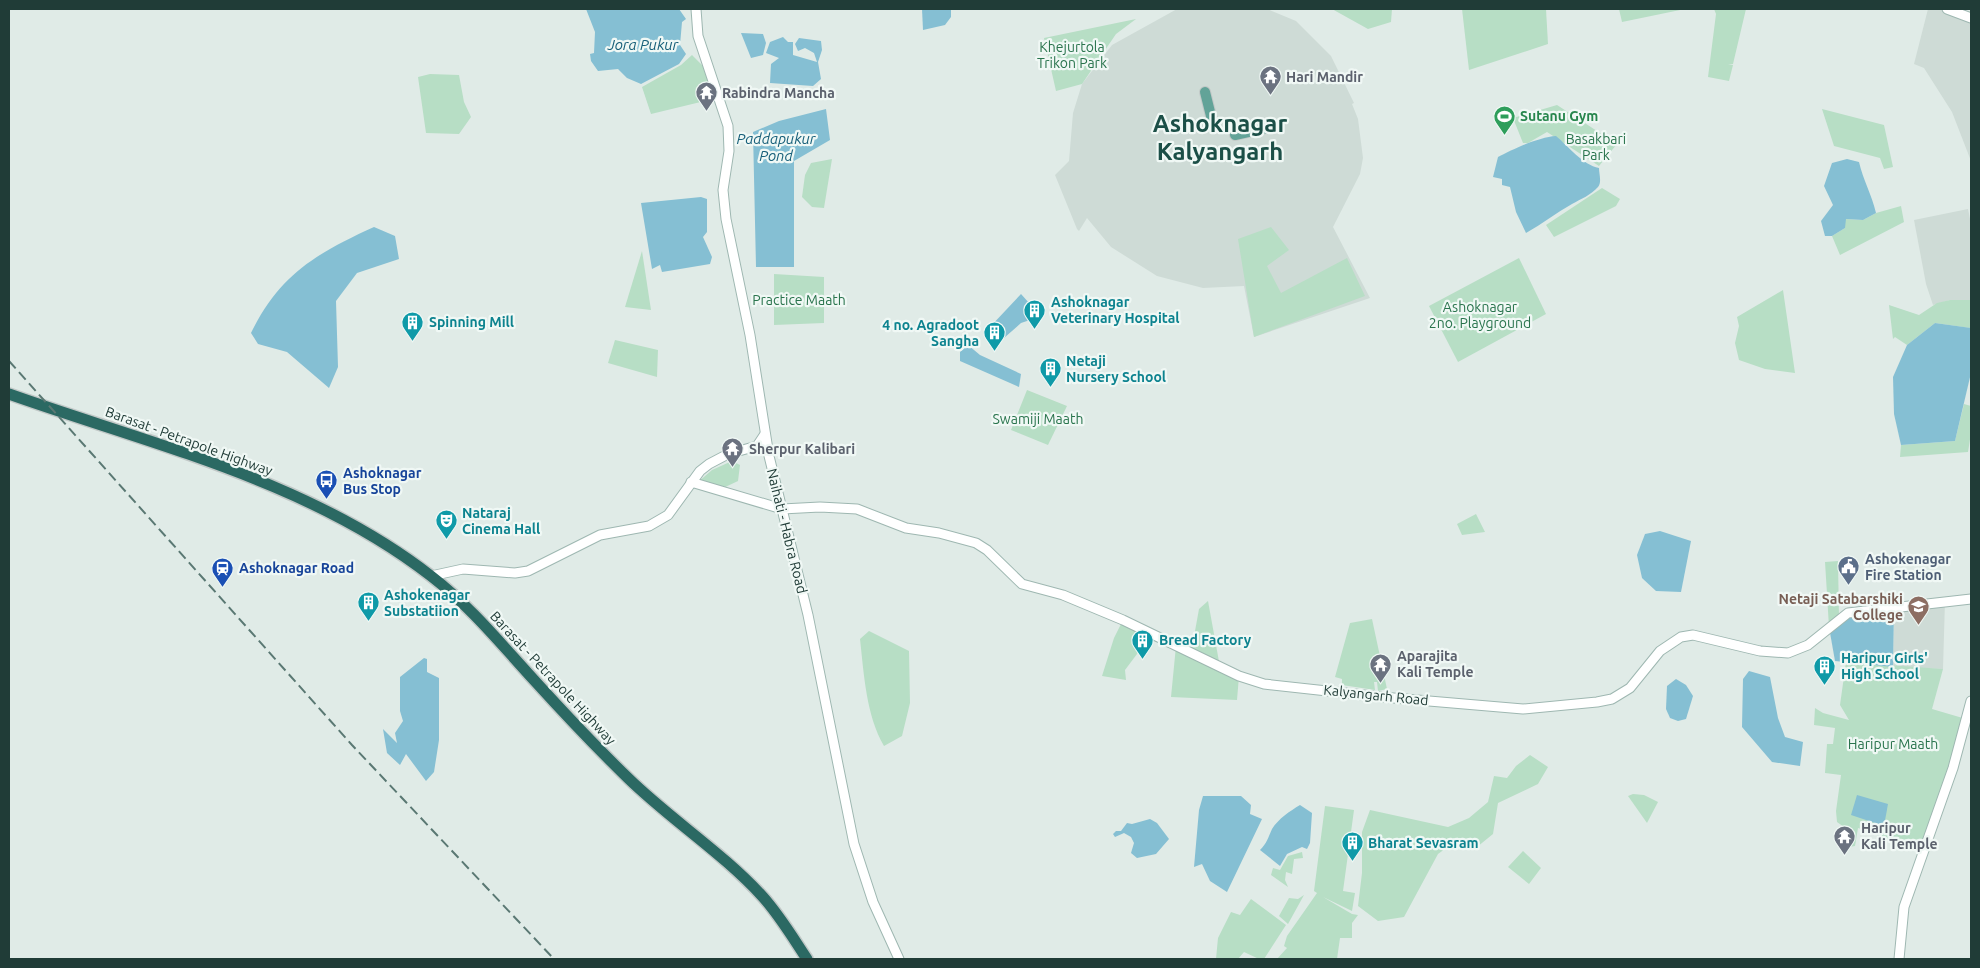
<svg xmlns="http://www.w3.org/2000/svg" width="1980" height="968" viewBox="0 0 1980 968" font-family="Ubuntu,sans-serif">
  <rect width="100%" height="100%" fill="#e0ebe7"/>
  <g fill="#cedbd6">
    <polygon points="1177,9 1267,9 1296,21 1331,56 1354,103 1352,104 1358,119 1363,158 1360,174 1333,227 1370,298 1254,337 1244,286 1203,288 1157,276 1111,247 1087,218 1079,231 1077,229 1055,175 1069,161 1073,113 1082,84 1112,45"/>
    <polygon points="1928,9 1947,9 1971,18 1971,161 1952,112 1924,68 1914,64"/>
    <polygon points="1968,209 1971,224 1971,300 1950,300 1933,305 1926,284 1914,220"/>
    <polygon points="1945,601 1943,669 1893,667 1894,607"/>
  </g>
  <g fill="#b7dec5">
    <polygon points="1332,9 1392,9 1391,22 1368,29"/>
    <polygon points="1462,9 1546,9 1548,44 1469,70"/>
    <polygon points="1619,9 1685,9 1622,22"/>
    <polygon points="1714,9 1746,9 1733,64 1728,64 1733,65 1729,81 1708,77 1716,14"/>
    <polygon points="1136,19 1116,34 1082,84 1056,91 1044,38"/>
    <polygon points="692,55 704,67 713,99 651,114 642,87 681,65"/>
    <polygon points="430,74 459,75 464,102 471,117 459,134 426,133 418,77"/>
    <polygon points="1557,105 1617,144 1599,166 1547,132 1528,143 1523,143 1513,118"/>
    <polygon points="1822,109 1884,125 1893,167 1884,169 1880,158 1834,146"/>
    <polygon points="832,159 824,208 812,207 802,197 805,175 811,163"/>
    <polygon points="1602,188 1620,199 1616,206 1554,237 1546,225"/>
    <polygon points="1901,206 1904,222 1840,255 1832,236 1845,228 1845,219 1863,220 1876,213"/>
    <polygon points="1271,227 1289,250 1267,266 1281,293 1347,258 1365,296 1254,337 1238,239"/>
    <polygon points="642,251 651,310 625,307"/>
    <polygon points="1519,258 1546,314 1458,362 1429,306"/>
    <polygon points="774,274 824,277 824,323 774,325"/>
    <polygon points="1783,290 1795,373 1765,369 1739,360 1735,343 1739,326 1737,317"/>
    <polygon points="1950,300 1971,300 1970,328 1935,323 1907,345 1895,337 1893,339 1889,305 1919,315 1937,303"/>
    <polygon points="615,340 658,350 657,377 608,363"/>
    <polygon points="1027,390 1067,406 1048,445 1011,430"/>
    <polygon points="1964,404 1971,406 1971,433 1968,452 1900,457 1901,445 1955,441"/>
    <polygon points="732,461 740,465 738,481 721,489 697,483 712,470"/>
    <polygon points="1476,514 1485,532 1462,535 1457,524"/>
    <polygon points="1838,561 1839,618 1829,627 1825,562"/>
    <polygon points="1208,601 1220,667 1239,676 1237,700 1171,697 1176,646 1191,653 1199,609"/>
    <polygon points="1372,619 1387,689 1378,691 1377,682 1374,682 1375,690 1342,685 1342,679 1335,677 1350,623"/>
    <polygon points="1123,620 1152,634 1125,670 1126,680 1102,676 1114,638"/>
    <path d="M869,631l40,20 1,52 -8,33 -18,10c-18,-31 -20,-72 -24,-107z"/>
    <polygon points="1846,662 1943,669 1932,709 1966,719 1923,848 1897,842 1858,828 1855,846 1849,847 1842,841 1844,827 1837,822 1836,811 1841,775 1825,773 1827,744 1833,744 1835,728 1814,725 1815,708 1823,713 1849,720 1840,705"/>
    <polygon points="1530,755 1548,767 1538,784 1498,803 1493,834 1477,847 1460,838 1438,854 1404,917 1378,921 1358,906 1362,873 1362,832 1370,810 1448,827 1469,818 1488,802 1494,776 1507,778 1516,766"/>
    <polygon points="1633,794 1644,795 1658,802 1647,823 1628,796"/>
    <polygon points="1325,806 1354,810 1343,891 1355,893 1352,911 1323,897 1352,914 1358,915 1352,923 1352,938 1340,938 1337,959 1277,959 1287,948 1284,946 1287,936 1317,893 1314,891"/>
    <polygon points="1523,851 1541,868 1529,884 1508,867"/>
    <polygon points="1302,852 1303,858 1294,859 1292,874 1286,872 1285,880 1288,887 1271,875 1273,868 1280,870 1288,856"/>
    <polygon points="1304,895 1288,924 1279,916 1289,898 1298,899"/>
    <polygon points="1251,899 1286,925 1264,959 1259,959 1244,952 1238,959 1216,959 1218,938 1231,912 1240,915"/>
  </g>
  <g fill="#85bfd3">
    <polygon points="586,9 679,9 686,19 682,22 680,45 686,54 679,64 641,84 627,78 618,69 598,71 591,61 590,54 594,53 595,32"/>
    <polygon points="922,9 951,9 951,17 945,25 923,30"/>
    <polygon points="741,33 763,34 766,43 763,55 751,58"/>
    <polygon points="783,37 788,42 793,42 793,55 817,62 814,53 805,48 798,51 795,44 799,38 821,41 822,50 818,62 821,79 813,86 770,83 771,64 779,58 766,53 770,42"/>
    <polygon points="826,109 830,140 794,161 794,267 756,267 753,132 779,121"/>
    <path d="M1556,136c12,10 27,29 43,32 0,6 3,14 -1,19 -7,8 -17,12 -26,17 -16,9 -30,20 -46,29l-10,-21 -6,-25 -8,-2v-6l-9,-2 5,-20c15,-8 41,-20 58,-21z"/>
    <path d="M1847,159l12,3c4,18 13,33 17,51l-13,7 -17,-1 -1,9 -13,8h-7l-4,-15 12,-16 -9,-19 8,-23z"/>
    <polygon points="701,197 707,199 707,232 703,237 712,257 710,264 662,272 660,265 652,269 641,203"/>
    <path d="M374,227l21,9 4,23 -42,14 -21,28 2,66 -9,21 -42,-36 -29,-8 -7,-11c29,-59 66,-80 123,-106z"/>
    <polygon points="1021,294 1039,314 1033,319 1021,323 1004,338 997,337 990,327"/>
    <polygon points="1935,323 1971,328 1971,373 1955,441 1901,445 1894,414 1893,377 1907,345"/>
    <polygon points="968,345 980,355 1021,374 1019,387 960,361 960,352"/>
    <polygon points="1660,531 1691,541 1681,592 1656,591 1642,578 1637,555 1645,534"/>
    <polygon points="1894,607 1893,667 1835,661 1829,627 1839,618"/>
    <polygon points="424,658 427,659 427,672 439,678 439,740 434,772 426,781 406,754 400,765 387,753 383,729 397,743 395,733 403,721 400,711 400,677"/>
    <polygon points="1749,671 1770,677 1778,718 1785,737 1803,742 1800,766 1772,762 1742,727 1743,679"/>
    <polygon points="1676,679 1686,685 1693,696 1686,719 1678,721 1670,718 1666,709 1667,686"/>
    <polygon points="1857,795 1888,804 1884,826 1851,815"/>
    <polygon points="1203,796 1241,796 1251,805 1250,814 1262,819 1227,892 1210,881 1202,864 1194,867 1199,810"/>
    <path d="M1300,805l12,8 -2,30 -3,6 -5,-2 -15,7 -7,12 -20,-16c7,-7 8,-12 12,-21 6,-10 18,-18 28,-24z"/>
    <polygon points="1150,819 1157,823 1169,839 1156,854 1137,858 1131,853 1134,843 1131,837 1124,833 1115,837 1113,834 1116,831 1121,831 1127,823 1132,824"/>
  </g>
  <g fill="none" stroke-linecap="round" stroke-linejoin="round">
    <defs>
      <g id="secondary">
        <polyline points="696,9 698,36 728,126 729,151 723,190 726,219 750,335 769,456 808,615 854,844 873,902 899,959"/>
        <polyline points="1947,9 1971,18"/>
        <polyline points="691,482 782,509 820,507 857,509 906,528 939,533 976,543 987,550 1022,584 1063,595 1123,620 1239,676 1264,684 1382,697 1523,709 1597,702 1612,699 1630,688 1660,651 1681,637 1693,635 1760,651 1788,653 1808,645 1848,613 1971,599"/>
        <polyline points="431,576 463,569 515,573 528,571 600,535 649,526 668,515 700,471 709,464 728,454 757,446 765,434"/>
        <polyline points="1899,959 1904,907 1953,768 1971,701"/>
      </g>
      <g id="primary">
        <polyline points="1205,92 1213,124"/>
        <polyline points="1235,135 1266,128"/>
      </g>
      <path id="highway" d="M9,394c144,51 300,87 422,182 39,30 70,68 103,104 30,33 61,66 94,98 43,42 95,75 135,119 17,19 30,41 44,62"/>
    </defs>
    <use href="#secondary" stroke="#9eb7b1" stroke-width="11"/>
    <use href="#primary" stroke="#c1c8c7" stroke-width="12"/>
    <use href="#highway" stroke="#c1c8c7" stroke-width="14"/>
    <use href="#secondary" stroke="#fff" stroke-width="9"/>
    <use href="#primary" stroke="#62a398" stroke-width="10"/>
    <use href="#highway" stroke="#2b6963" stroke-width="11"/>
    <polyline stroke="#5a7873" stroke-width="2" stroke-dasharray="10 5" stroke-linecap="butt" points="9,361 352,745 554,959"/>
  </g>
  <defs>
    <symbol id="temple-pin" viewBox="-11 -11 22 30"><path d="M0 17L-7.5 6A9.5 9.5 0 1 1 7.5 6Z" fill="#6b7280" stroke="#f0f8f5"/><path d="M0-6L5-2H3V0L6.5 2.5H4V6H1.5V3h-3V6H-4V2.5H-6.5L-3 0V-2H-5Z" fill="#fff"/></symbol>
    <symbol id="stadium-pin" viewBox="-11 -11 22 30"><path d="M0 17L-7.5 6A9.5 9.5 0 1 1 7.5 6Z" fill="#2e9e5b" stroke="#f0f8f5"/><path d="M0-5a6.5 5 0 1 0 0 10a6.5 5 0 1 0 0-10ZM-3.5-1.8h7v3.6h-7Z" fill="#fff"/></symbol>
    <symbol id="building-pin" viewBox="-11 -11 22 30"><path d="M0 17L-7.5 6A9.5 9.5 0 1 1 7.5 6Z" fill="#0f9aa8" stroke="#f0f8f5"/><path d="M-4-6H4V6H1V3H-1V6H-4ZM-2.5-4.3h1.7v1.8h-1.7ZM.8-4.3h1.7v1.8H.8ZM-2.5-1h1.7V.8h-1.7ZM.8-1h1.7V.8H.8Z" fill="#fff"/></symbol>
    <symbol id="bus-pin" viewBox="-11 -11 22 30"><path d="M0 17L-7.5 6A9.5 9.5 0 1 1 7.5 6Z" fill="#1a4fb4" stroke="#f0f8f5"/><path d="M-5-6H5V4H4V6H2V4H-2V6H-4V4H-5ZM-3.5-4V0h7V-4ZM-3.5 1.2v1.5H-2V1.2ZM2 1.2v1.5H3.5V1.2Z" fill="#fff"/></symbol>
    <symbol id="theatre-pin" viewBox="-11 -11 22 30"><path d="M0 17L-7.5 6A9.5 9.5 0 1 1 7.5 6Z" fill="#0f9aa8" stroke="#f0f8f5"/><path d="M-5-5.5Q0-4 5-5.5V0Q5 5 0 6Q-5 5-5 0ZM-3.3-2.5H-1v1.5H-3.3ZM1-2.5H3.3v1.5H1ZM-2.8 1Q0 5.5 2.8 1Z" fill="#fff"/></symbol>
    <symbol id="civic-pin" viewBox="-11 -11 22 30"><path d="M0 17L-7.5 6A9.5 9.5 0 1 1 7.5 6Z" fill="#5c6f8a" stroke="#f0f8f5"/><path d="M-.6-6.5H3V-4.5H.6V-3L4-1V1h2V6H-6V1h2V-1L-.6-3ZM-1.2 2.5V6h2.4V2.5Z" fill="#fff"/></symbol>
    <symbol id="station-pin" viewBox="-11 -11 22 30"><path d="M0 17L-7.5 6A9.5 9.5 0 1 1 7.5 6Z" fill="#1a4fb4" stroke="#f0f8f5"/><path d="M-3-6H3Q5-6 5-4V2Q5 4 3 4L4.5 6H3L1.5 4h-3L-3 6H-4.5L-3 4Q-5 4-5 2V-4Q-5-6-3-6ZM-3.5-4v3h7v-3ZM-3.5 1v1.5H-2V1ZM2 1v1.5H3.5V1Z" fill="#fff"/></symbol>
    <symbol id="university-pin" viewBox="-11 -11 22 30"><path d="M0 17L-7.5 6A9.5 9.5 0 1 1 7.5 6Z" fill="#8d6e63" stroke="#f0f8f5"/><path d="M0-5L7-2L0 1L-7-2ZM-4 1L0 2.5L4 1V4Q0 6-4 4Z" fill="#fff"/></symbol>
  </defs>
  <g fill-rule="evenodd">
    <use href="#temple-pin" x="1258" y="64" width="25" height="34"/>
    <use href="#temple-pin" x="694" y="80" width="25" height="34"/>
    <use href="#stadium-pin" x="1492" y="104" width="25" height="34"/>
    <use href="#building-pin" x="1022" y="298" width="25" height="34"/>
    <use href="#building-pin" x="400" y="310" width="25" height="34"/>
    <use href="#building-pin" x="982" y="320" width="25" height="34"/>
    <use href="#building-pin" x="1038" y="356" width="25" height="34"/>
    <use href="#temple-pin" x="720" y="436" width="25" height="34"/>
    <use href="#bus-pin" x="314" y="468" width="25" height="34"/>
    <use href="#theatre-pin" x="434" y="508" width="25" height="34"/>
    <use href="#civic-pin" x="1836" y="554" width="25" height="34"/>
    <use href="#station-pin" x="210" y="556" width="25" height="34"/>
    <use href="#building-pin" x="356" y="590" width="25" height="34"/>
    <use href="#university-pin" x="1906" y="594" width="25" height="34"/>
    <use href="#building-pin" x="1130" y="628" width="25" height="34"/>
    <use href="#temple-pin" x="1368" y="652" width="25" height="34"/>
    <use href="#building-pin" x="1812" y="654" width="25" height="34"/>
    <use href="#temple-pin" x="1832" y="824" width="25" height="34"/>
    <use href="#building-pin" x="1340" y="830" width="25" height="34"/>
  </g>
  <g text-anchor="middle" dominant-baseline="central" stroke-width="4.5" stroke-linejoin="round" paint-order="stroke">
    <g font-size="14" fill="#29744d" stroke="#f0f8f5">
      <text x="1072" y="47">Khejurtola<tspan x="1072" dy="16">Trikon Park</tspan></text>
      <text x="1596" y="139">Basakbari<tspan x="1596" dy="16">Park</tspan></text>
      <text x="799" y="300">Practice Maath</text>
      <text x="1480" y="307">Ashoknagar<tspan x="1480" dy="16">2no. Playground</tspan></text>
      <text x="1038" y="419">Swamiji Maath</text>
      <text x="1893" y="744">Haripur Maath</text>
    </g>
    <g font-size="14" font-weight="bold" fill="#5b616d" stroke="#f0f8f5" text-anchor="start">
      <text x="1286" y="77">Hari Mandir</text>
      <text x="722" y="93">Rabindra Mancha</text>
      <text x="749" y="449">Sherpur Kalibari</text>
      <text x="1397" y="656">Aparajita<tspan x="1397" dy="16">Kali Temple</tspan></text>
      <text x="1861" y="828">Haripur<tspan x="1861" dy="16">Kali Temple</tspan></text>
    </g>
    <g font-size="14" font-weight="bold" fill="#27864d" stroke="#f0f8f5" text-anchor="start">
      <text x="1520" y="116">Sutanu Gym</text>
    </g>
    <g font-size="14" font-weight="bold" fill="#0d838f" stroke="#f0f8f5" text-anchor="start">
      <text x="1051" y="302">Ashoknagar<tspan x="1051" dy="16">Veterinary Hospital</tspan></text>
      <text x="429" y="322">Spinning Mill</text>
      <text x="979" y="325" text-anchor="end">4 no. Agradoot<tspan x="979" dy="16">Sangha</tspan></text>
      <text x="1066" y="361">Netaji<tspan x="1066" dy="16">Nursery School</tspan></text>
      <text x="462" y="513">Nataraj<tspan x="462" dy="16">Cinema Hall</tspan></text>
      <text x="384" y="595">Ashokenagar<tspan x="384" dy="16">Substatiion</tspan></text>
      <text x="1159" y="640">Bread Factory</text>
      <text x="1841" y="658">Haripur Girls'<tspan x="1841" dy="16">High School</tspan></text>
      <text x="1368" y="843">Bharat Sevasram</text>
    </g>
    <g font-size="14" fill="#203c37" stroke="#f0f8f5">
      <text transform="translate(189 441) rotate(20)">Barasat - Petrapole Highway</text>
      <text transform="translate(787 531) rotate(76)">Naihati - Habra Road</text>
      <text transform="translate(553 678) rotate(47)">Barasat - Petrapole Highway</text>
      <text transform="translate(1376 695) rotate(6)">Kalyangarh Road</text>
    </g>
    <g font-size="14" font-weight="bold" fill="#164399" stroke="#f0f8f5" text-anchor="start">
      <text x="343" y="473">Ashoknagar<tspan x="343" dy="16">Bus Stop</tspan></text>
      <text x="239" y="568">Ashoknagar Road</text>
    </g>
    <g font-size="14" font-weight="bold" fill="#4e5e75" stroke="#f0f8f5" text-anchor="start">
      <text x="1865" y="559">Ashokenagar<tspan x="1865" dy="16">Fire Station</tspan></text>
    </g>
    <g font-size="14" font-weight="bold" fill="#785e54" stroke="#f0f8f5" text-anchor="end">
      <text x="1903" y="599">Netaji Satabarshiki<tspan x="1903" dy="16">College</tspan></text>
    </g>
    <g font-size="15" font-style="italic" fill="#18607a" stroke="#f0f8f5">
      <text x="643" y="44">Jora Pukur</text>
      <text x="776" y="138">Paddapukur<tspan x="776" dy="17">Pond</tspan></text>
    </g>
    <g font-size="24" font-weight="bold" fill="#1b4f47" stroke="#f0f8f5">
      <text x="1220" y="123">Ashoknagar<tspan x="1220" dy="28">Kalyangarh</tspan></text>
    </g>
  </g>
  <rect width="1980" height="968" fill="none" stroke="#203c37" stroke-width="20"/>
</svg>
